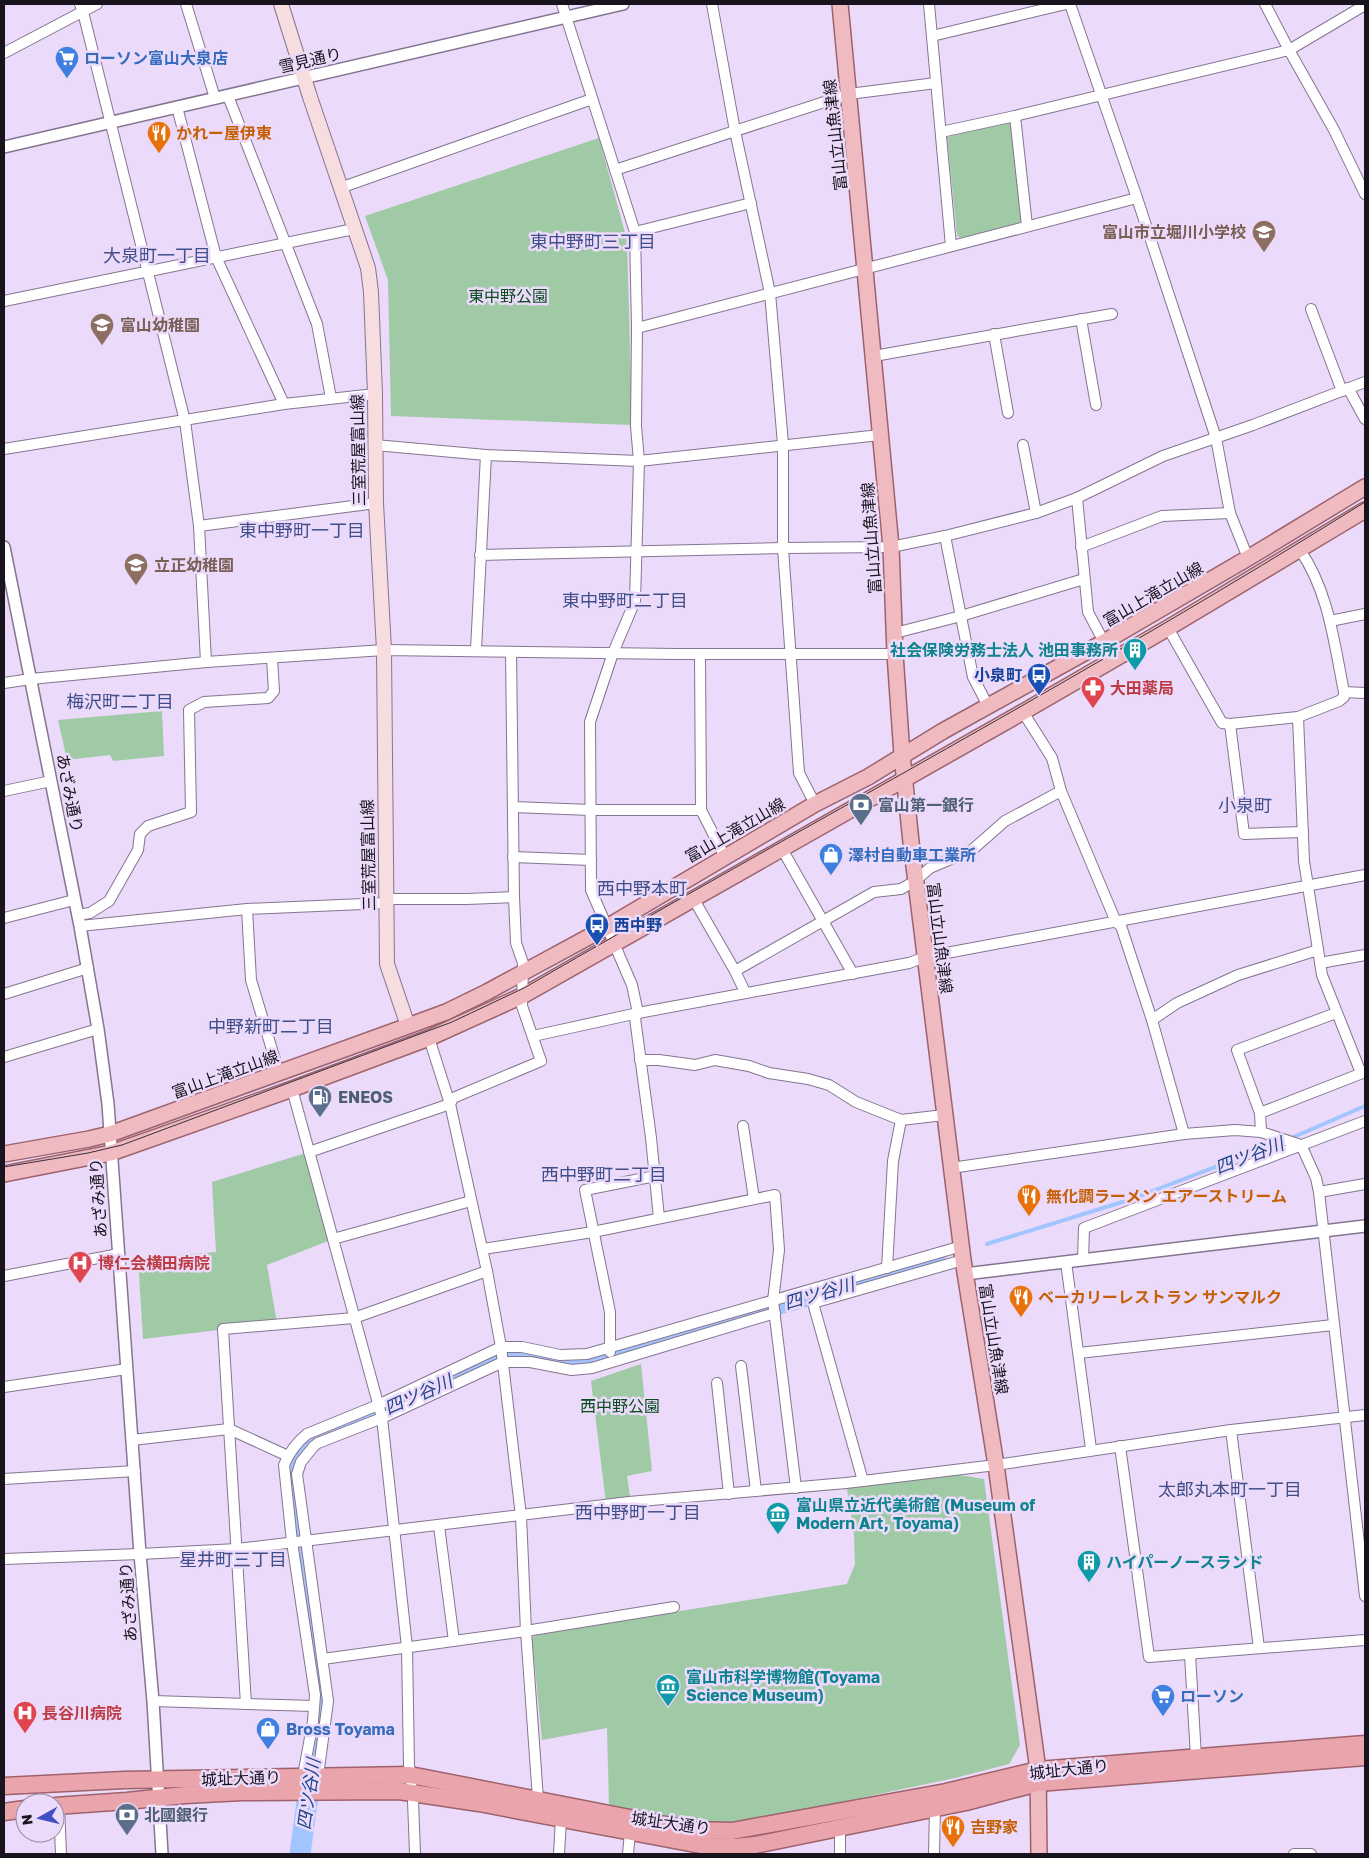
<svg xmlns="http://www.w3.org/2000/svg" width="1369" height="1858" viewBox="0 0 1369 1858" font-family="'Golos Text','Noto Sans JP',sans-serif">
  <rect width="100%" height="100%" fill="#ebdaf9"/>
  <g fill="#a0caa6">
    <polygon points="1008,122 1013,125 1023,218 1019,224 960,238 957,235 947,137"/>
    <polygon points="599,138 627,240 632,425 391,416 388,280 365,216"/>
    <polygon points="162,711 164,756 113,761 110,755 67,760 58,720"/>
    <polygon points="309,1152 333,1239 267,1265 277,1323 143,1339 138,1258 216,1252 212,1182"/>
    <polygon points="641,1364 652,1471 627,1476 631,1502 606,1503 591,1381"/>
    <polygon points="934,1471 984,1479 1020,1745 1009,1764 955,1778 808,1809 731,1822 691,1822 609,1806 607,1728 542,1740 532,1638 537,1634 847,1584 855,1564 854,1534 846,1483"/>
  </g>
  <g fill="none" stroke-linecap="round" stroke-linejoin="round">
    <g stroke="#a2c4ff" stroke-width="4">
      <polyline points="1289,1139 1365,1106"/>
      <polyline points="987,1244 1132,1199 1283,1141"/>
    </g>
    <path stroke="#a2c4ff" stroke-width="21" d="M300,1854l21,-155 -24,-172 -6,-56c3,-13 11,-24 21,-32l73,-29 96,-46 25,-10 13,-1 11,1 40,9 23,-2 165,-51 177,-50"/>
    <defs>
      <g id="minor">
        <polyline points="80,4 83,12 185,421 199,526 206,662"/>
        <polyline points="186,4 215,98"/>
        <polyline points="562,4 635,232 637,328 636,426 639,461 635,601 613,653 590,722 591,890 632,985 638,1013 635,1018 651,1138 659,1218"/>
        <polyline points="712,4 735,131 770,293 783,444 783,548 799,773 815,804"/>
        <polyline points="929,4 951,246"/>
        <polyline points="1070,4 1137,198 1216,438 1230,513 1248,558"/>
        <polyline points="1265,4 1289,50 1334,130 1365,194"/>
        <polyline points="932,36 1066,4"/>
        <polyline points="4,53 97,4"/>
        <polyline points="228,96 317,324 331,398"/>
        <polyline points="177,107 216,257 284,404"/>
        <polyline points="1015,116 1027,226"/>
        <polyline points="941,132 1015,116 1289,50 1365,5"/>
        <polyline points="615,170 849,94 936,83"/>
        <polyline points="340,188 592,99"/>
        <polyline points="635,232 751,203"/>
        <polyline points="4,301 354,229"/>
        <polyline points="1311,309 1342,391"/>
        <polyline points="1081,319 1096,405"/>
        <polyline points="637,328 1137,198"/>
        <polyline points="994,334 1008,413"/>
        <polyline points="874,356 1112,314"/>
        <polyline points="1348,388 1365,419"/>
        <polyline points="375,445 486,455 639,461 880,435"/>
        <polyline points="1023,445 1036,513"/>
        <polyline points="4,449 284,404 375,394"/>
        <polyline points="1077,498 1088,612 1104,642"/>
        <polyline points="199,526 376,503"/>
        <polyline points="945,536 973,677 988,706"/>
        <polyline points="1081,547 1162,516 1230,513"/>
        <polyline points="480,555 783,548 891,547 945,536 1036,513 1077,498 1163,456 1253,425 1365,382"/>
        <polyline points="1330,621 1365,614"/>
        <path d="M1168,628l54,95 8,1 68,-7 41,-16 5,-4v-5c-10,-49 -15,-100 -44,-142"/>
        <polyline points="895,633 961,616 1084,579"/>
        <polyline points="476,650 486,455"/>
        <polyline points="700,654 701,810 725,857"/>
        <polyline points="4,683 31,679 206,662 384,650 676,654 895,654"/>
        <polyline points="1344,692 1365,693"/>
        <polyline points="1023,712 1052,758 1061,791"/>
        <polyline points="1298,717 1304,861 1322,975 1361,1073"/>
        <polyline points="1230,724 1244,834 1303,832"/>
        <polyline points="4,791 51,781"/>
        <polyline points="513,807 591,810 701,810"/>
        <polyline points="782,849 853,974"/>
        <polyline points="513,857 591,860"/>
        <polyline points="693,898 735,971 745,992"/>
        <polyline points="386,899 467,899 514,897"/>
        <polyline points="247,909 251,980 279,1073"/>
        <polyline points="78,915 90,913 109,901 138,850 140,834 148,826 191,812 189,710 204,702 268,698 274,691 272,658"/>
        <polyline points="4,918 74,900"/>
        <polyline points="80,926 247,909 386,903"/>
        <polyline points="1320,963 1365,955"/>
        <polyline points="735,971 874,892 901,889 915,881 930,868 972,850 1005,821 1061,791 1116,922 1121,926 1152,1020 1184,1134"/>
        <polyline points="4,994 88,968"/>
        <polyline points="1152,1020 1177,1003 1238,975 1318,950"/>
        <polyline points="533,1036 638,1013 909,963 925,957 1365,875"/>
        <polyline points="429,1038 450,1104 487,1271 501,1347 521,1516 526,1631 538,1799"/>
        <polyline points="4,1057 98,1029"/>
        <polyline points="640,1060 659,1060 695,1065 715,1060 749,1066 769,1073 808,1079 829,1085 856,1102 901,1120 944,1115"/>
        <polyline points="292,1089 382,1418 407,1647 409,1765 413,1800 415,1854"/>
        <polyline points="1260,1113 1365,1072"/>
        <polyline points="743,1126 754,1199"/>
        <polyline points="1261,1132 1260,1113 1237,1050 1336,1013"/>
        <polyline points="309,1152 450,1104 453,1098 541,1061 522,1006 523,963 516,943 514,897 511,652"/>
        <polyline points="951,1168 1184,1134 1235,1130 1261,1132 1301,1145 1316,1178 1319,1192 1365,1596"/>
        <polyline points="1319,1192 1365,1184"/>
        <polyline points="333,1239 471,1201"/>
        <polyline points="483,1249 593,1232 775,1195 779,1250 773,1301 796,1488"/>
        <polyline points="1083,1260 1084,1228 1365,1121"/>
        <polyline points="1066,1262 1091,1449"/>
        <polyline points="887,1268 893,1161 901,1120"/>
        <polyline points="4,1276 119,1254"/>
        <polyline points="610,1352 610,1312 585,1190 655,1176"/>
        <polyline points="1079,1353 1333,1325"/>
        <polyline points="741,1366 756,1491"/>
        <polyline points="717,1383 729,1494"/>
        <polyline points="4,1387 127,1369"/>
        <polyline points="1231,1430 1259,1648"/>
        <polyline points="132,1440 229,1429 288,1456"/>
        <polyline points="1120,1446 1149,1657 1365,1640"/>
        <polyline points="4,1479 135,1471"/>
        <polyline points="863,1481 813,1303 963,1260"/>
        <polyline points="439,1526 454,1641"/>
        <polyline points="4,1559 140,1554 237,1549 629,1502 846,1483 996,1465 1231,1430 1365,1415"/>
        <polyline points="1190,1655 1196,1757"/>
        <polyline points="323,1659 526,1631 674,1607"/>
        <polyline points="153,1701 314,1706"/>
        <polyline points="246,1704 223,1329 354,1318 487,1271"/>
        <path d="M303,1776l10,-55 2,-26 -23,-153 -8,-77c5,-12 13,-23 23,-31l71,-29 123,-58h21l38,8 27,-1 375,-108"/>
        <polyline points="318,1776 328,1701 297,1474 301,1462 314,1446 318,1443 382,1418 503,1362 530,1362 572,1370 592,1368 775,1313"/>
        <polyline points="59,1806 61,1854"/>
        <polyline points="840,1828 840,1854"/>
        <polyline points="559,1854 561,1819"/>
        <polyline points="628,1854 630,1832"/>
        <polyline points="934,1854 935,1809"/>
        <polyline points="1294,1854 1311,1854"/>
      </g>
      <g id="tertiary">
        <polyline points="4,147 623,4"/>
        <polyline points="4,547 80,926 98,1029 108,1104 140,1554 153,1701 162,1854"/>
        <polyline points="965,1274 1365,1226"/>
      </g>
      <polyline id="secondary" points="281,4 310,97 368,268 371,292 375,394 376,503 384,650 387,964 408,1026"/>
      <g id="primary">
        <polyline points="840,4 891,547 895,654 902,755 911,842 963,1260 996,1465 1038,1770 1039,1854"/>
        <polyline points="4,1154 89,1139 110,1134 408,1026 446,1012 487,992 607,927 815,804 868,777 943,731 1104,642 1248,558 1365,487"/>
        <polyline points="4,1174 111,1153 292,1089 429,1038 524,995 1023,712 1168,628 1365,510"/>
      </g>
      <g id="trunk">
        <polyline points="4,1786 124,1780 410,1775 691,1830 732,1831 946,1792 1038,1770 1365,1744"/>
        <polyline points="55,1806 127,1801 185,1795 242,1792 399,1791 479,1803 706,1846 735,1847 755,1845 966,1802 1038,1783 1365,1757"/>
        <polyline points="4,1812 25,1809"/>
      </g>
    </defs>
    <use href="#minor" stroke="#847590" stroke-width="12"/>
    <use href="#tertiary" stroke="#847590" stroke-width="14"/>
    <use href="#secondary" stroke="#847590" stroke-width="16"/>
    <use href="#primary" stroke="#9d626c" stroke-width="18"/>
    <use href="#trunk" stroke="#9d626c" stroke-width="19"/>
    <use href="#minor" stroke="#fff" stroke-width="10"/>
    <use href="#tertiary" stroke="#fff" stroke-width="11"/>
    <use href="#secondary" stroke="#f7dde0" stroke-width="14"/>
    <use href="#primary" stroke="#efbbc1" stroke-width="15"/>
    <use href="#trunk" stroke="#eaa4ac" stroke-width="16"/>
    <path stroke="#36303d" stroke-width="1" d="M4,1167l84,-14 34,-8 330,-123 72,-34c280,-162 566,-314 841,-486"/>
  </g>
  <defs>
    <symbol id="supermarket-pin" viewBox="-11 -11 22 30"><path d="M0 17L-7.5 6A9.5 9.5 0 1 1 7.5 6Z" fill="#3f7fe0" stroke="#ebdaf9"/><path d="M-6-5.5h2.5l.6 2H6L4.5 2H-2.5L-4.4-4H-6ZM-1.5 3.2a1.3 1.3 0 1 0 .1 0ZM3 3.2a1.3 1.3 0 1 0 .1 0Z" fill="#fff"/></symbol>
    <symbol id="restaurant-pin" viewBox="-11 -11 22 30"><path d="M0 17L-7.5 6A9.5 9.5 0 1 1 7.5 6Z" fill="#e8710a" stroke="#ebdaf9"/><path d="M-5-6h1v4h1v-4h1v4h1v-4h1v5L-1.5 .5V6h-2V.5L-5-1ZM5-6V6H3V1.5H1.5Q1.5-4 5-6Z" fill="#fff"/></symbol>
    <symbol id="school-pin" viewBox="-11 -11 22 30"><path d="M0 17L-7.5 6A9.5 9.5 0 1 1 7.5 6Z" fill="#8d6e63" stroke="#ebdaf9"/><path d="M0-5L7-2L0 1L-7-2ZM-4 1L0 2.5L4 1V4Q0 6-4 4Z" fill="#fff"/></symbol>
    <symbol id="building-pin" viewBox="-11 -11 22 30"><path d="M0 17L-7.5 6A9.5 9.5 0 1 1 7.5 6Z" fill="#0f9aa8" stroke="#ebdaf9"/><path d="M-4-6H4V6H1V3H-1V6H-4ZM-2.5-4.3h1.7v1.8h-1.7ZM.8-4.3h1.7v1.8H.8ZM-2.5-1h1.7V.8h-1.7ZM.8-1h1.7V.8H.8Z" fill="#fff"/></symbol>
    <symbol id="bus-pin" viewBox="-11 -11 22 30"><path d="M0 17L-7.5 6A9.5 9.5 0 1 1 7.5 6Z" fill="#1a4fb4" stroke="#ebdaf9"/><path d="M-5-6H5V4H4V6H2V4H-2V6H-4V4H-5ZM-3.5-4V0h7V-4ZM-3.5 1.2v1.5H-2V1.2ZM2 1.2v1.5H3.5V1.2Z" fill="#fff"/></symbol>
    <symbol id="pharmacy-pin" viewBox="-11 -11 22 30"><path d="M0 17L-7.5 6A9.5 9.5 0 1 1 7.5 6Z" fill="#e0444e" stroke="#ebdaf9"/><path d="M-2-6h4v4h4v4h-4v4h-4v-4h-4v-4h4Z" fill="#fff"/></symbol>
    <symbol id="bank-pin" viewBox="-11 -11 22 30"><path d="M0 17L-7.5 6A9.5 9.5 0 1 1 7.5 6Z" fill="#5c6f8a" stroke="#ebdaf9"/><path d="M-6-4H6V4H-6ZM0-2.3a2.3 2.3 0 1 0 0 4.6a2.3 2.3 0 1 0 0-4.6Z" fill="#fff"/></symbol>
    <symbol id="shop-pin" viewBox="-11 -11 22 30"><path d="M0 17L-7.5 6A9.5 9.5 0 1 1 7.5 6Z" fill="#3f7fe0" stroke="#ebdaf9"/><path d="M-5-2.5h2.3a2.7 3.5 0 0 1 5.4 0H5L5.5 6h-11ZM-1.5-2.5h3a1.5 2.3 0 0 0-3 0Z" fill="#fff"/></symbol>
    <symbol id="fuel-pin" viewBox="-11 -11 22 30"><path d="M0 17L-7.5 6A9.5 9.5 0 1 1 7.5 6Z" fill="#5c6f8a" stroke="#ebdaf9"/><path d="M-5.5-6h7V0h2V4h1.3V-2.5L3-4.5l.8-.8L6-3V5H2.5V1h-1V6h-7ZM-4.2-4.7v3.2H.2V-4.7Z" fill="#fff"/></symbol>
    <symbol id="hospital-pin" viewBox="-11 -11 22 30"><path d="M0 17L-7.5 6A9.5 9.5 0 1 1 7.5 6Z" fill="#e0444e" stroke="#ebdaf9"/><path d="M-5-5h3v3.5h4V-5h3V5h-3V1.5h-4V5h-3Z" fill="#fff"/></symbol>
    <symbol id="museum-pin" viewBox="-11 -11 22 30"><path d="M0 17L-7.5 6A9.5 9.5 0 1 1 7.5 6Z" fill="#0f9aa8" stroke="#ebdaf9"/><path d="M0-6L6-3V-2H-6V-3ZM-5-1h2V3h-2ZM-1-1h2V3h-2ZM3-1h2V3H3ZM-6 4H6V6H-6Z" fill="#fff"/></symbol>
  </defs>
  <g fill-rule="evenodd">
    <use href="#supermarket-pin" x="53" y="44" width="28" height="38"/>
    <use href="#restaurant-pin" x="145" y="119" width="28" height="38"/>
    <use href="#school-pin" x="1250" y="218" width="28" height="38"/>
    <use href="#school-pin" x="88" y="311" width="28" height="38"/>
    <use href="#school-pin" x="122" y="551" width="28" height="38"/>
    <use href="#building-pin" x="1121" y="636" width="28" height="38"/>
    <use href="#bus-pin" x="1025" y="661" width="28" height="38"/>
    <use href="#pharmacy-pin" x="1079" y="674" width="28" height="38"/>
    <use href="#bank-pin" x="847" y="791" width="28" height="38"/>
    <use href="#shop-pin" x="817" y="841" width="28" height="38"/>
    <use href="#bus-pin" x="583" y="911" width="28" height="38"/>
    <use href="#fuel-pin" x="306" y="1083" width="28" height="38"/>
    <use href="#restaurant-pin" x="1015" y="1182" width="28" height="38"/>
    <use href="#hospital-pin" x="66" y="1249" width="28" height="38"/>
    <use href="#restaurant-pin" x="1007" y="1283" width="28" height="38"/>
    <use href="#museum-pin" x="764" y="1500" width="28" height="38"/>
    <use href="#building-pin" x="1075" y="1548" width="28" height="38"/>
    <use href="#museum-pin" x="654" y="1672" width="28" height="38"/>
    <use href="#supermarket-pin" x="1149" y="1682" width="28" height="38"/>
    <use href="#hospital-pin" x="11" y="1699" width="28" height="38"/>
    <use href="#shop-pin" x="254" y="1715" width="28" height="38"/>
    <use href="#bank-pin" x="113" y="1801" width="28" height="38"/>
    <use href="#restaurant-pin" x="939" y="1813" width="28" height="38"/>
  </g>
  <g text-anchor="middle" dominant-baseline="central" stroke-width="5" stroke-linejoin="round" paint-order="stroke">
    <g font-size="16" font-weight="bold" fill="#366cbe" stroke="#ebdaf9" text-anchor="start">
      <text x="84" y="58">ローソン富山大泉店</text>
      <text x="848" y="855">澤村自動車工業所</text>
      <text x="1180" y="1696">ローソン</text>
      <text x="286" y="1729">Bross Toyama</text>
    </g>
    <g font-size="16" fill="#18131d" stroke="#ebdaf9">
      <text transform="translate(310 60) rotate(-13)">雪見通り</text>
      <text transform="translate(835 135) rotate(-96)">富山立山魚津線</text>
      <text transform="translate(358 450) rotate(-91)">三室荒屋富山線</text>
      <text transform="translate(871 538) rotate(-94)">富山立山魚津線</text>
      <text transform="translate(1153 594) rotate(-30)">富山上滝立山線</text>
      <text transform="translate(70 793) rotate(79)">あざみ通り</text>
      <text transform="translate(735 830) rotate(-30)">富山上滝立山線</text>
      <text transform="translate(368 855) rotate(-91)">三室荒屋富山線</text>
      <text transform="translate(940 938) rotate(83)">富山立山魚津線</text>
      <text transform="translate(225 1074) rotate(-20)">富山上滝立山線</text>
      <text transform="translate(98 1198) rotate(-94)">あざみ通り</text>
      <text transform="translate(994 1339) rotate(81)">富山立山魚津線</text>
      <text transform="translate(128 1602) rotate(-94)">あざみ通り</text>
      <text transform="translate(1069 1769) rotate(-6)">城址大通り</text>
      <text transform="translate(241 1778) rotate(-2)">城址大通り</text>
      <text transform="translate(671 1823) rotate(8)">城址大通り</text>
    </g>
    <g font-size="16" font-weight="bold" fill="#c56008" stroke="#ebdaf9" text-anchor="start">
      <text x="176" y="133">かれー屋伊東</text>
      <text x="1046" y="1196">無化調ラーメン エアーストリーム</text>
      <text x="1038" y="1297">ベーカリーレストラン サンマルク</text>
      <text x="970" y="1827">吉野家</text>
    </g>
    <g font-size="16" font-weight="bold" fill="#785e54" stroke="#ebdaf9" text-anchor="start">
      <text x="1246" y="232" text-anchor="end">富山市立堀川小学校</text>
      <text x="120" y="325">富山幼稚園</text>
      <text x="154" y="565">立正幼稚園</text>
    </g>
    <g font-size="16" fill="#0b4c1f" stroke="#ebdaf9">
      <text x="508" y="296">東中野公園</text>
      <text x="620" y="1406">西中野公園</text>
    </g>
    <g font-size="16" font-weight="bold" fill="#0d838f" stroke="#ebdaf9" text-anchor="start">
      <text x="1118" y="650" text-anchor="end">社会保険労務士法人 池田事務所</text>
      <text x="796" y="1505">富山県立近代美術館 (Museum of<tspan x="796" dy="18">Modern Art, Toyama)</tspan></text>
      <text x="1106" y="1562">ハイパーノースランド</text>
      <text x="686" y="1677">富山市科学博物館(Toyama<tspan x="686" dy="18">Science Museum)</tspan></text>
    </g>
    <g font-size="16" font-weight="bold" fill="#164399" stroke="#ebdaf9" text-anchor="end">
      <text x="1022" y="675">小泉町</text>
      <text x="614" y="925" text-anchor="start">西中野</text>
    </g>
    <g font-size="16" font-weight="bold" fill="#be3a42" stroke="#ebdaf9" text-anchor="start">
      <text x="1110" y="688">大田薬局</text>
      <text x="98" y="1263">博仁会横田病院</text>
      <text x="42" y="1713">長谷川病院</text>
    </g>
    <g font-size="16" font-weight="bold" fill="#4e5e75" stroke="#ebdaf9" text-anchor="start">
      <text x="878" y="805">富山第一銀行</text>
      <text x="338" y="1097">ENEOS</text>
      <text x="144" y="1815">北國銀行</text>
    </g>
    <g font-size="18" fill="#414f8b" stroke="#ebdaf9">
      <text x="593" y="241">東中野町三丁目</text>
      <text x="157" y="255">大泉町一丁目</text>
      <text x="302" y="530">東中野町一丁目</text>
      <text x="625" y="600">東中野町二丁目</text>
      <text x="120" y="701">梅沢町二丁目</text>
      <text x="1245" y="805">小泉町</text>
      <text x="642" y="888">西中野本町</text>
      <text x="271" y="1026">中野新町二丁目</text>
      <text x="604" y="1174">西中野町二丁目</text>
      <text x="1230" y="1489">太郎丸本町一丁目</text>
      <text x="638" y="1512">西中野町一丁目</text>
      <text x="233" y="1559">星井町三丁目</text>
    </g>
    <g font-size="18" font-style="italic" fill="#21468a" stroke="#ebdaf9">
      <text transform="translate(1249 1155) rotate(-21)">四ツ谷川</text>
      <text transform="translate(819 1293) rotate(-16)">四ツ谷川</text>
      <text transform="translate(418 1394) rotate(-24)">四ツ谷川</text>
      <text transform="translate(308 1794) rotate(-82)">四ツ谷川</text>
    </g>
  </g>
  <rect width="1369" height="1858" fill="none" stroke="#18131d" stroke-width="10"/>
  <g transform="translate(40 1818) rotate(262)"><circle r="24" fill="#ebdaf9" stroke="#978aa1"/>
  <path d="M0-4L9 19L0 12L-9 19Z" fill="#404fc3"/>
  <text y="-8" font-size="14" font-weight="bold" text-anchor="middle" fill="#18131d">N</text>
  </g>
</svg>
